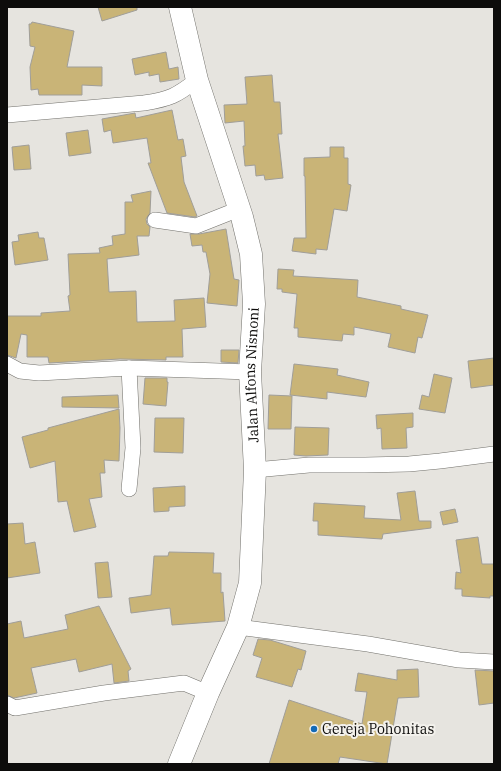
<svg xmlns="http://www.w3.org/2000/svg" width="501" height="771" viewBox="0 0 501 771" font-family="'IBM Plex Serif',serif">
  <rect width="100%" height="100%" fill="#e6e4df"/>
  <g fill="#c9b477" stroke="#a09e99">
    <polygon points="98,7 137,7 137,10 102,21"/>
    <polygon points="32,22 74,31 67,67 102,67 102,86 82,85 82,95 39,95 38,89 31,90 30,67 35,47 30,46 29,24 31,24"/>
    <polygon points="166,52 169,69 178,67 179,79 160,82 159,74 149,76 149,72 135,75 132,59"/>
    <polygon points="272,75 274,102 280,102 282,134 278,134 283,178 265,180 264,175 256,176 255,165 245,166 243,146 245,146 244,121 225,123 224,105 247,104 245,77"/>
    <polygon points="172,110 178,140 183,139 186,156 181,157 184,182 197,216 195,217 167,213 148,163 151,163 147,138 113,143 111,130 104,132 102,119 135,113 136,118"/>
    <polygon points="88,130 91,153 69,156 66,133"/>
    <polygon points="29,145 31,169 14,170 12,147"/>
    <polygon points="330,147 344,147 344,158 348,158 348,184 351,185 347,211 334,209 327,250 316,249 316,254 292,251 294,238 306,238 305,176 304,176 304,158 330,157"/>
    <polygon points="151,191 150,213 146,219 147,224 150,227 149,236 137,236 139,255 107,259 109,292 136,291 137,322 175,321 174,300 204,298 206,327 182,329 183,357 166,357 166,360 120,359 49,363 48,357 27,357 27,335 21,334 16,358 7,355 7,316 41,316 41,313 70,311 68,296 70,295 68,254 100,253 99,248 113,245 112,236 125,234 125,202 133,202 131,195"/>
    <polygon points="226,229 234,279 239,280 237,306 207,303 210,274 206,252 203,252 202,245 192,246 190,234 199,234"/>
    <polygon points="38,232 39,238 44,238 48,260 15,265 12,242 19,241 18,235"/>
    <polygon points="278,269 294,270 293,276 358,280 357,297 401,306 401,309 428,315 422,338 418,337 415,353 388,347 391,334 354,327 354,335 343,334 342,341 298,337 298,328 294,328 297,294 282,292 282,289 277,289"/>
    <polygon points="221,350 239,350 238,363 221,362"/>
    <polygon points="494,358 494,385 471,388 468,361"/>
    <polygon points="294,364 338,369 337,375 369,382 366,397 327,392 327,399 290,395"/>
    <polygon points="434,374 452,378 445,413 419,409 422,395 429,397"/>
    <polygon points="145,378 167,378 167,382 168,382 166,406 143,404"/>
    <polygon points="118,395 119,408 62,407 62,397"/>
    <polygon points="269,395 292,396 291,429 268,429"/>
    <polygon points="119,409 120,428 119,461 104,460 105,473 100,473 102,497 89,499 96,527 74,532 67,501 58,502 55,461 30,468 22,437 48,430 48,428"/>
    <polygon points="413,413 413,427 406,428 407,448 382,449 381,428 377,429 376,415"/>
    <polygon points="155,418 184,418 183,453 154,452"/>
    <polygon points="295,427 329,428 328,455 306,456 294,455"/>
    <polygon points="185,486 185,506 169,507 169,511 154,512 153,488"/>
    <polygon points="415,491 419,521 431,521 431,528 383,534 382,539 318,535 318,521 313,521 314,503 365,506 364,518 401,520 397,493"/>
    <polygon points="455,509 458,522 443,525 440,512"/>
    <polygon points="23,523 25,544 35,542 40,573 7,578 7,524"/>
    <polygon points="478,537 482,564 494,564 494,596 490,596 490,598 462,596 462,589 455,589 456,572 461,573 456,540"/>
    <polygon points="169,552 214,553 213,573 221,573 221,593 223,592 225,621 172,625 170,608 131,613 129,598 151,595 154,556 168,556"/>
    <polygon points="108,562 112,597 98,598 95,563"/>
    <polygon points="99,606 131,669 128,671 129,681 114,683 112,664 79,672 76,659 31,668 37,693 14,698 7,695 7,624 21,621 24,638 68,629 65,615"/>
    <polygon points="258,639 270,640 306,651 301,670 298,669 292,687 256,677 262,658 253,655"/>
    <polygon points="418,669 419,697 398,698 387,764 340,757 338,764 269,764 289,700 362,724 367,692 355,691 358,673 397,680 397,670"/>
    <polygon points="475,670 494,671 494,703 479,705"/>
  </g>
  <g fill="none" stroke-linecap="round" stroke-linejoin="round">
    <defs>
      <g id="street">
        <path d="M7,115l137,-12c26,-4 32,-7 53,-23"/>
        <polyline points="155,220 196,226 239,209"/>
        <polyline points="7,364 20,371 39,373 129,368 250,372"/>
        <polyline points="129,368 133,448 129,489"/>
        <polyline points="255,470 309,465 365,465 409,464 440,461 494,454"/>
        <polyline points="238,627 368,644 459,660 494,662"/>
        <polyline points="7,704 15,708 104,693 184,683 208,693"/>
      </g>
      <g id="secondary">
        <path id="s1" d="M179,764l29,-71 30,-66 12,-44 5,-113 -5,-98 4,-68 -3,-50 -9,-37 -45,-137 -17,-73"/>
      </g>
    </defs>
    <use href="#street" stroke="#72716c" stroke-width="16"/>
    <use href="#secondary" stroke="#72716c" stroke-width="23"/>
    <use href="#street" stroke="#fff" stroke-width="15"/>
    <use href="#secondary" stroke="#fff" stroke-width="22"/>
  </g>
  <circle fill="#126ab7" stroke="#f3f1ec" stroke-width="1.5" cx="314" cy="729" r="4"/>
  <g text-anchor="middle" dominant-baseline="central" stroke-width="4" stroke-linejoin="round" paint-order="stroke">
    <g font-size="14" fill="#0d0c0b" stroke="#f3f1ec">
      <text stroke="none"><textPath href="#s1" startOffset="403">Jalan Alfons Nisnoni</textPath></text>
    </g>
    <g font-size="14" fill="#0d0c0b" stroke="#f3f1ec" text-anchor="start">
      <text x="322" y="729">Gereja Pohonitas</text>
    </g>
  </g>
  <rect width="501" height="771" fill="none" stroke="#0d0c0b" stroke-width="16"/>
</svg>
